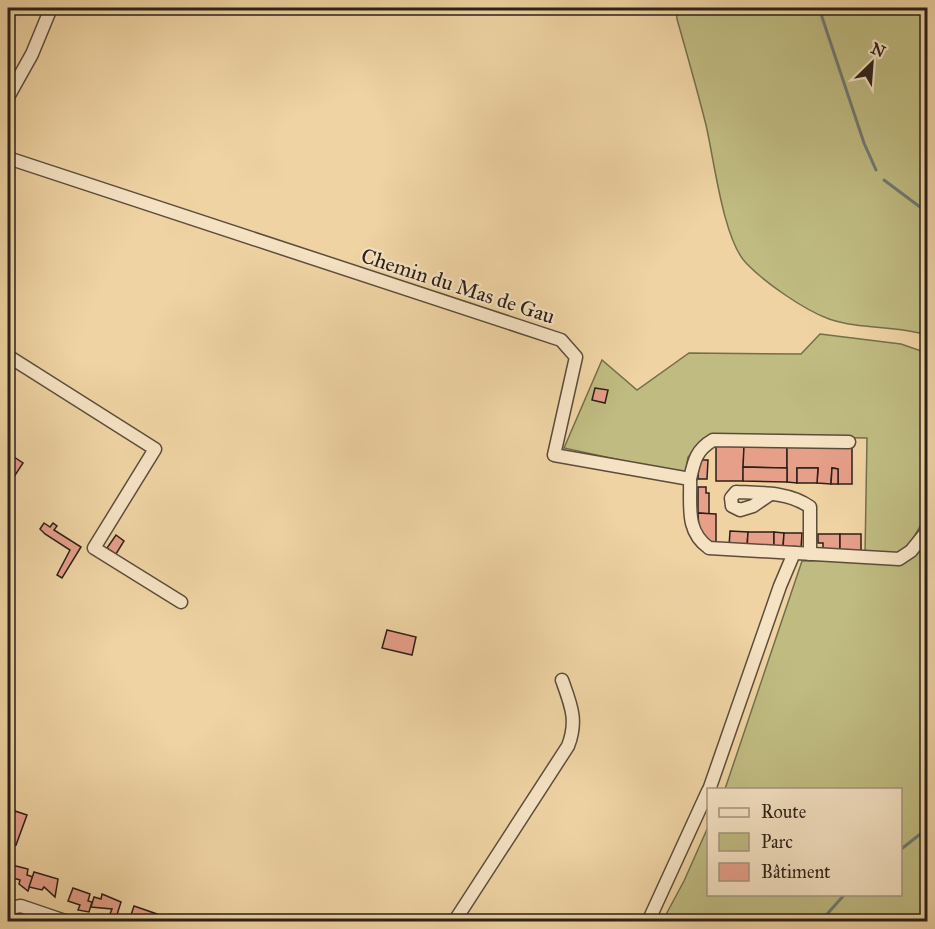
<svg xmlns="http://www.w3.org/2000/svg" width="935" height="929" viewBox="0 0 935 929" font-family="'IM FELL Great Primer',serif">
  <rect width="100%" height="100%" fill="#efd3a3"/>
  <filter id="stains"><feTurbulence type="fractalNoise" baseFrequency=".00333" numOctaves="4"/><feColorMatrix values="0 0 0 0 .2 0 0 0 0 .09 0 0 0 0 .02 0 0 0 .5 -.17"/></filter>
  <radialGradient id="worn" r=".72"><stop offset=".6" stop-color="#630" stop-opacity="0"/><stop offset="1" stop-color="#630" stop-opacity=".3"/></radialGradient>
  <g fill="#bfbb81" stroke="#756e4c" stroke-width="1.5">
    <path d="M676,8h251v327c-32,-10 -66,-5 -98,-16 -25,-9 -65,-37 -83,-56 -23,-24 -32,-104 -40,-138 -9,-36 -19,-71 -29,-106z"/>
    <polygon points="820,334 901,344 927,353 927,514 908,547 898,553 865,554 867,438 709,435 688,457 685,474 564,448 602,360 637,390 689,353 801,354"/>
    <polygon points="927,530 927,908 917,921 662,922 684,881 708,827 708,894 900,894 900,790 725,789 802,561 899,559"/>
  </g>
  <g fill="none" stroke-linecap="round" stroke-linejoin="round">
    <g stroke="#6f7a73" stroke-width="3">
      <polyline points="819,8 864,143 876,170"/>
      <polyline points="884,180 928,213"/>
      <polyline points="900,850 928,828"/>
      <polyline points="820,922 845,894"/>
    </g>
  </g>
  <g fill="#e69f89" stroke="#2b2018" stroke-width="1.5">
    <polygon points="595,388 608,390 605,403 592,400"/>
    <polygon points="716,445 744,446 743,481 716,481"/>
    <polygon points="744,446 787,447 787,468 743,467"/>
    <polygon points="787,447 852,448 852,484 838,484 838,469 832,468 831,484 817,483 818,468 797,468 797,483 787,482"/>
    <polygon points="8,453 23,463 12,480 8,477"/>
    <polygon points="699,460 708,460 707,479 698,479"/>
    <polygon points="743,467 787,468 787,482 743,481"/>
    <polygon points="797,468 818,468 817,483 797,483"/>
    <polygon points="832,468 838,469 838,484 831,484"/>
    <polygon points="698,487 706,487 706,493 709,493 709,514 698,513"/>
    <polygon points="698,513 716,514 716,544 707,541 699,531"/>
    <polygon points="44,523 50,527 53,523 57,526 54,530 81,547 62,578 57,575 70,550 45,534 40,529"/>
    <polygon points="730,531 748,532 747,548 729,547"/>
    <polygon points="748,532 774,532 774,548 747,548"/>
    <polygon points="774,532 784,533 783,548 774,548"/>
    <polygon points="784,533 802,533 801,549 783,548"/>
    <polygon points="818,534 840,534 840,551 823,550 823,543 818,543"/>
    <rect x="840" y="534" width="21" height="17"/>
    <polygon points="116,535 124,541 116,554 107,548"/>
    <polygon points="387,630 416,637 412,655 382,648"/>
    <polygon points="15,811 27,815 16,845 8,842"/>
    <polygon points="8,864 28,869 27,875 33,877 28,891 19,884 20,880 10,877 12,873 8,871"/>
    <polygon points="34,872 58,879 55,897 44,887 42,890 29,887"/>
    <polygon points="73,888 90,894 88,901 92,902 89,912 78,910 80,905 68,901"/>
    <polygon points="102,894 121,902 115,921 108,919 112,909 91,907 94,897 101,899"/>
    <polygon points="134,906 157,914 162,918 160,922 136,920 137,917 131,915"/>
  </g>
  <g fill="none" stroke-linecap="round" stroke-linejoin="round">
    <defs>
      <g id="minor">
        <polyline points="8,97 32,54 51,8"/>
        <path d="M8,158l553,182 15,17 -22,98 136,24c1,27 -5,52 19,69l190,11 12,-8 17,-21"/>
        <polyline points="8,356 155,449 94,548 181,602"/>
        <path d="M690,479c4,-18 6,-29 23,-39l136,2"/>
        <path d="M769,495l-16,11 -13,4 -8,-4 -1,-8 5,-6c25,1 53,0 74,15v47"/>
        <polyline points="709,790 780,586 794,553"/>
        <polyline points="8,908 21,906 68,922"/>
        <path d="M454,922l114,-176c10,-25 3,-41 -6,-66"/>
        <polyline points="648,922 708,791"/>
      </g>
    </defs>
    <use href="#minor" stroke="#5c4d3b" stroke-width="15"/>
    <use href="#minor" stroke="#f5e2c3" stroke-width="12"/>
  </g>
  <g text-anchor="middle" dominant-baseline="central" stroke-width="4.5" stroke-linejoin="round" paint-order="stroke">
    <g font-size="21" fill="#2b2018" stroke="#f5e2c3">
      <text transform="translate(458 286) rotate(18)">Chemin du Mas de Gau</text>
    </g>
  </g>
  <rect width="935" height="929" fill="none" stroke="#efd3a3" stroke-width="30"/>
  <rect x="9" y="9" width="917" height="911" fill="none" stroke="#2b2018" stroke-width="3"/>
  <rect x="15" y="15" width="905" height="899" fill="none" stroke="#2b2018" stroke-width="1.5"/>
  <rect x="707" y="788" width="195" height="108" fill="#f5e2c3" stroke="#a4947f" stroke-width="1.5"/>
  <rect x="719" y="808" width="30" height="9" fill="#f5e2c3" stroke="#a4947f" stroke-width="1.5"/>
  <text x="761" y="818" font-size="18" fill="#2b2018">Route</text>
  <rect x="719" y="833" width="30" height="18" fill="#bfbb81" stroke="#a4947f" stroke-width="1.5"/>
  <text x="761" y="848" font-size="18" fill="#2b2018">Parc</text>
  <rect x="719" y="863" width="30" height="18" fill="#e69f89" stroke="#a4947f" stroke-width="1.5"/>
  <text x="761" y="878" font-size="18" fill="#2b2018">Bâtiment</text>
  <g transform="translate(872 63) rotate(25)" stroke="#f5e2c3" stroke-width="4.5" paint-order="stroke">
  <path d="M0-4.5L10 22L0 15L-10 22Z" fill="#2b2018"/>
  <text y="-9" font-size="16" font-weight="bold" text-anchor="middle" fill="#2b2018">N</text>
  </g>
  <rect width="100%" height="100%" filter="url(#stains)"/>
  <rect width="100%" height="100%" fill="url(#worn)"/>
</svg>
